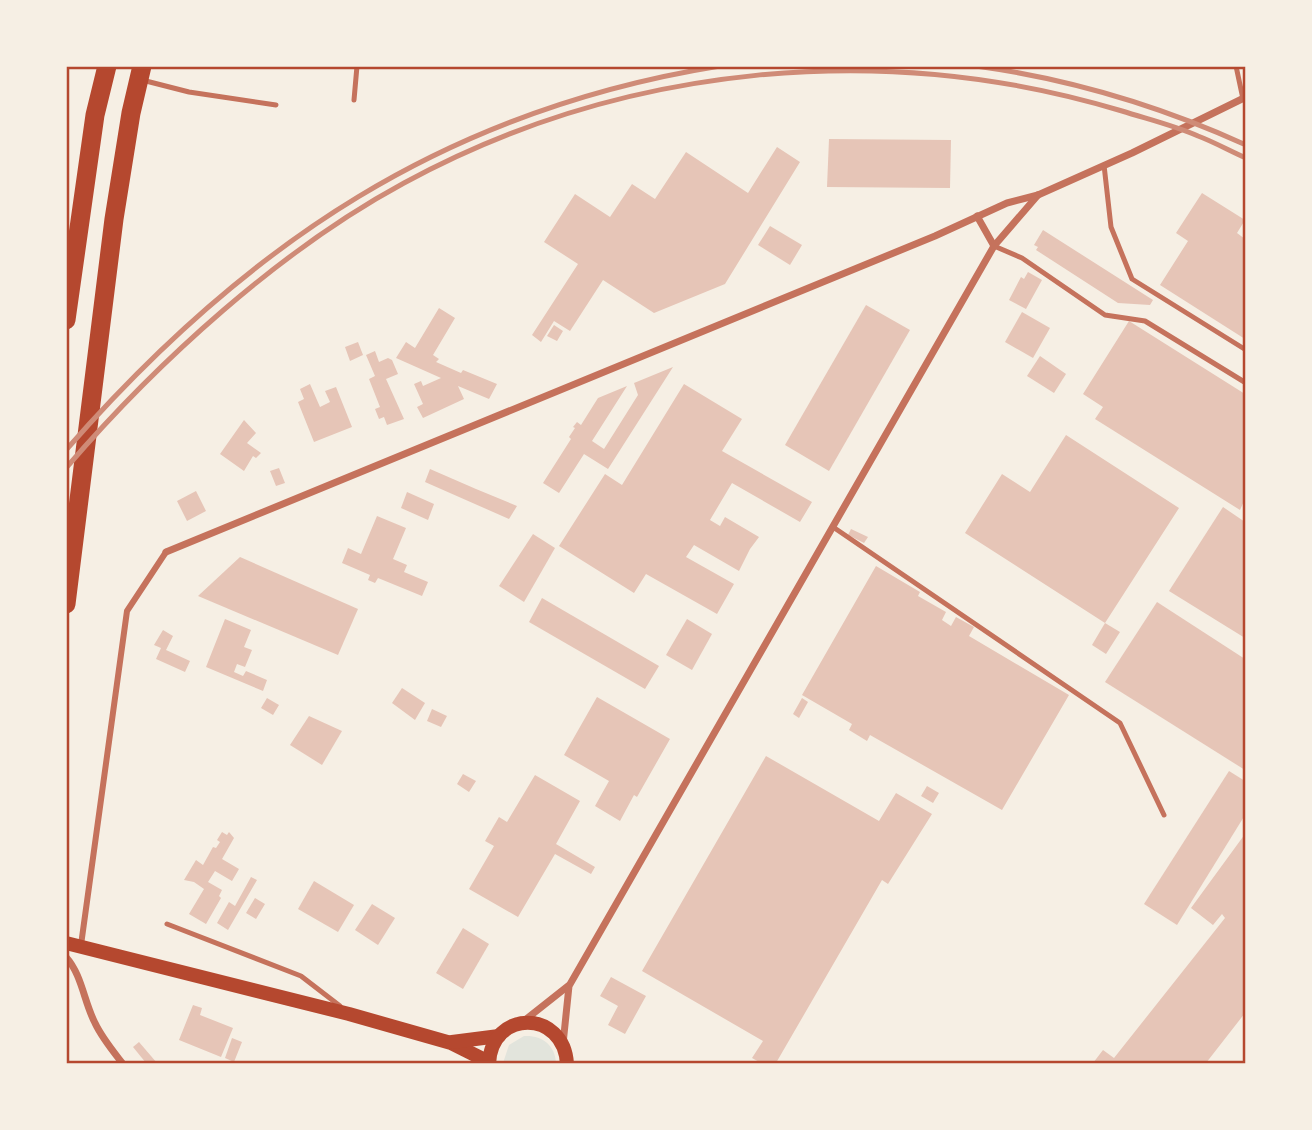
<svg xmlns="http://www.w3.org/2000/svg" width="1312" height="1130" viewBox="0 0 1312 1130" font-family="Montserrat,sans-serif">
  <rect width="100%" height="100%" fill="#f6efe4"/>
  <path fill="#e2e4dc" d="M524,1036c18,-1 31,9 32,27h-53l6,-18z"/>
  <g fill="#e6c5b7">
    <polygon points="829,139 951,140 950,188 827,187"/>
    <polygon points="777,147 800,162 725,284 654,313 603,280 570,331 554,321 541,342 532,335 578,264 544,242 575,194 610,217 632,184 655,199 686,152 748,193"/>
    <polygon points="1202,193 1245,220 1237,233 1245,239 1245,339 1160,285 1188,241 1176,233"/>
    <polygon points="770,226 802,245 790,265 758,245"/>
    <polygon points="1043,230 1153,300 1150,305 1118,303 1036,250 1038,247 1034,245"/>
    <polygon points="1028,272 1042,280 1026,309 1009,300 1021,277 1024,279"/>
    <polygon points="866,305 910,330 829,471 785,445"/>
    <polygon points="439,308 455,318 433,355 439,359 436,362 461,373 463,370 497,384 489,399 458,386 464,399 423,418 417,407 423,404 414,384 421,381 423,386 441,378 396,358 406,342 415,348"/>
    <polygon points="1022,312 1050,328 1033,358 1005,342"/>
    <polygon points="1129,321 1245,394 1245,499 1240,510 1095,419 1103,407 1083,394"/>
    <polygon points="554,325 563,331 557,341 547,336"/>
    <polygon points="358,342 363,355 350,361 345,347"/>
    <polygon points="375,351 379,362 388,358 392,360 398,374 386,379 404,419 387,425 384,417 379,419 375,409 380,407 369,379 375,376 366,355"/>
    <polygon points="1040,356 1066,374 1054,393 1027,376"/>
    <polygon points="673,367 608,469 584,454 559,493 543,483 571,439 569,437 575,428 573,427 577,422 581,425 598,398 627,386 592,441 604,449 638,395 634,383"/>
    <polygon points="310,384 320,407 330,402 325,391 336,387 352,427 314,442 298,402 304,399 300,389"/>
    <polygon points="684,384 742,419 722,451 812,502 800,522 732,483 710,520 720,526 725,517 759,537 750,549 739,571 694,545 686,557 734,584 717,614 646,574 634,593 559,546 605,474 622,485"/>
    <polygon points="244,420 256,433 247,443 261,453 256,458 253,456 244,471 220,454"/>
    <polygon points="1066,435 1179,508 1105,623 965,533 1002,474 1030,492"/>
    <polygon points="279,468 285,483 276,486 270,471"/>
    <polygon points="430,469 476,489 517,506 509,519 425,482"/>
    <polygon points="196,491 206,511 187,521 177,501"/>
    <polygon points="407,492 434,504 428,520 401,508"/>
    <polygon points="1223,507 1245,522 1245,638 1169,591"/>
    <polygon points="377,516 406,528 393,559 407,565 404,572 428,582 422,596 378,578 375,583 368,580 370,575 342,563 348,548 361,554"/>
    <polygon points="851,529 868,537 864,543 848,535"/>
    <polygon points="533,534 555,548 524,602 499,586"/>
    <polygon points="240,557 358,609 338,655 198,596"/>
    <polygon points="876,566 920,592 918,596 946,612 942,620 951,626 956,617 974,627 969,636 1069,695 1002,810 870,735 867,741 849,730 852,724 802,695"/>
    <polygon points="542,598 659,666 645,689 529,622"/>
    <polygon points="1157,602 1245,659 1245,770 1105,682"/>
    <polygon points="225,619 251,630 244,647 252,650 245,667 237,664 234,672 243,676 246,671 267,680 263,691 206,667"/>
    <polygon points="687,619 712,634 692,670 666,655"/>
    <polygon points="1105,623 1120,632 1106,654 1092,645"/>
    <polygon points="163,630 173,636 166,650 190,661 185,672 156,659 161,648 154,645"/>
    <polygon points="402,688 425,703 415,720 392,703"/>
    <polygon points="597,697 670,739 637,797 634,795 620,821 595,806 609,781 564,755"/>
    <polygon points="267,698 279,705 273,715 261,708"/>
    <polygon points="802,698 808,702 799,718 793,714"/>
    <polygon points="432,709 447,716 441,727 427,721"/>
    <polygon points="309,716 342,731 322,765 290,745"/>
    <polygon points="766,756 879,821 896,793 932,814 888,884 882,880 776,1063 761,1063 752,1058 763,1041 642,971"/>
    <polygon points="1229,771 1245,781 1245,815 1177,925 1144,904"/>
    <polygon points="463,774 476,781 469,792 457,784"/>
    <polygon points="535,775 580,801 556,844 595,867 591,874 555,854 518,917 469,889 494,846 485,841 499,817 507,822"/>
    <polygon points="927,786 939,793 933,803 921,796"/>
    <polygon points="222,832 227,835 229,832 234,838 222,859 239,869 232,881 215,871 208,882 222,890 219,896 221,898 206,924 189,914 204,889 194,882 184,880 196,860 203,865 213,847 216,848 220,842 217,840"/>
    <polygon points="1245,834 1245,1013 1206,1063 1093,1063 1103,1050 1114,1058 1225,918 1222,914 1213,925 1191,908"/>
    <polygon points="251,877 257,880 228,930 217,923 229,902 235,906"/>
    <polygon points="314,881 354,905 338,932 298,909"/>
    <polygon points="255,898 265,904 256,919 246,913"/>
    <polygon points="372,904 395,918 378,945 355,930"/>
    <polygon points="463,928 489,944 463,989 436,973"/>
    <polygon points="611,977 646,996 625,1034 608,1025 618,1006 600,996"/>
    <polygon points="193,1005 202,1008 200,1015 233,1028 221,1057 179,1040"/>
    <polygon points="232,1038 242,1042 234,1062 225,1058"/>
    <polygon points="139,1042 157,1063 146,1063 133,1047"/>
  </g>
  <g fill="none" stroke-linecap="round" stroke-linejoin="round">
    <g stroke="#c5725c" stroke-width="5">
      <polyline points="1236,66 1243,99"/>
      <polyline points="142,80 189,92 276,105"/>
      <polyline points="354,100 357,66"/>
      <polyline points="1104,165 1111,227 1132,279 1246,350"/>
      <polyline points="994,246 1022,258 1105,315 1145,321 1246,383"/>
      <polyline points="833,527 1120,723 1164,815"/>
      <polyline points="167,924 301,976 340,1006"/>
    </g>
    <polyline stroke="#c5725c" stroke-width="6" points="81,945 127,611 166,552"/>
    <g stroke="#c5725c" stroke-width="7">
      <polyline points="977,216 994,246"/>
      <polyline points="166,552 935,236 1007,203 1038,195 1132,153 1246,97"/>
      <path d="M66,957c16,18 18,45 29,66 7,15 18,28 28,41"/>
      <polyline points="525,1020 568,986"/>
      <polyline points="563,1044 569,986 994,246 1038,195"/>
    </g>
    <g stroke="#b5482f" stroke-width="14">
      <polyline points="66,943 349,1014 451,1043 489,1062"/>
      <polyline points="452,1042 499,1036"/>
      <path d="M489,1064c2,-55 75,-55 78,0"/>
    </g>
    <g stroke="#b5482f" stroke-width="19">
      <polyline points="66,320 95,115 107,66"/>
      <polyline points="66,604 114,219 131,113 142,66"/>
    </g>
    <g stroke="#cf8b77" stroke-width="5">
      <path d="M976,66c94,13 184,40 270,79"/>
      <path d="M66,450c181,-207 380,-340 654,-384"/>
      <path d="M66,468c92,-107 214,-218 338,-285 219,-119 480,-144 718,-72 25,8 51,14 76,25 16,6 32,15 48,22"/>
    </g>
  </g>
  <rect width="1312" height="1130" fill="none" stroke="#f6efe4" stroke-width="136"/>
  <rect x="68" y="68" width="1176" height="994" fill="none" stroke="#b5482f" stroke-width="2.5"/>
</svg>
